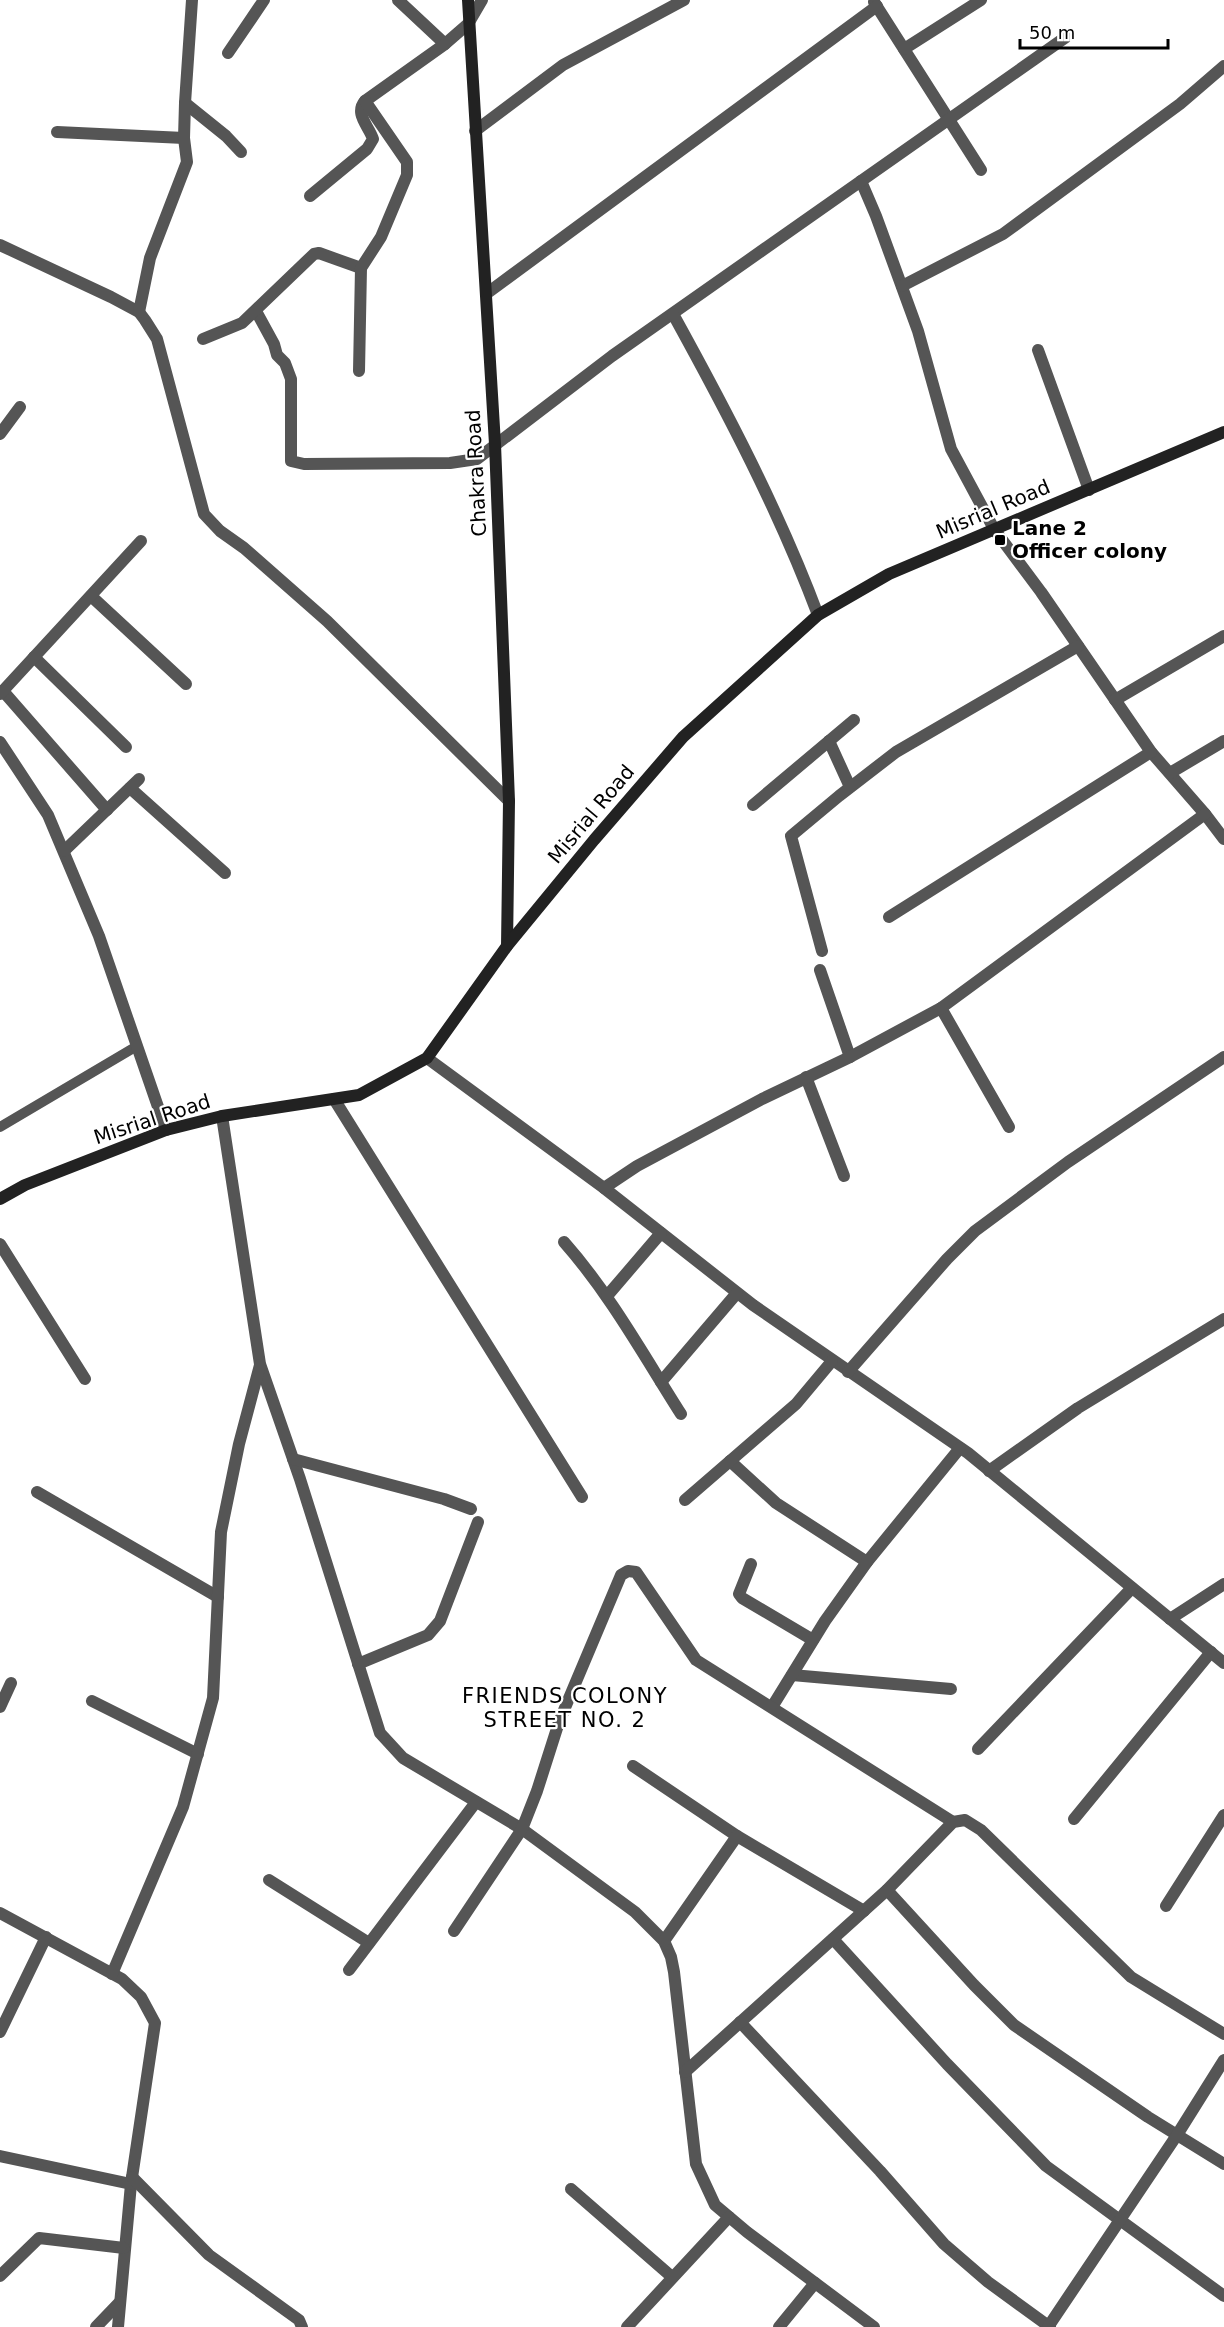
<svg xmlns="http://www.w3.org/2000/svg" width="1224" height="2327" viewBox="0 0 1224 2327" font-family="'DejaVu Sans',sans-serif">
  <rect width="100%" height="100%" fill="#fff"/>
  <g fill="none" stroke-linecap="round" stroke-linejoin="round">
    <polyline stroke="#555" stroke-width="10" points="0,1127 137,1046"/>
    <g stroke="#555" stroke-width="12">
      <polyline points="398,0 445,44"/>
      <polyline points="874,2 981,170"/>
      <polyline points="904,49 981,0"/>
      <polyline points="228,53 264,0"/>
      <polyline points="185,103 226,136 241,152"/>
      <polyline points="475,131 563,65 684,0"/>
      <polyline points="57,132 184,138"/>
      <polyline points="861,181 876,216 918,331 951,449 994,529 1041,592 1151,752 1205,814 1224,839"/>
      <path d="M310,196l57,-47 6,-10c-4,-13 -19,-25 -8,-38l80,-57 23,-20 14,-24"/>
      <polyline points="0,245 111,297 139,312 145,320 157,339 204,514 220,531 244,548 327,621 509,801"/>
      <polyline points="902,286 1003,234 1180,104 1224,66"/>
      <polyline points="486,294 877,6"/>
      <polyline points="256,311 274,344 277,355 285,363 291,379 291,461 304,464 450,463 477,459 612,356 1066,37"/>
      <polyline points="139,312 150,258 187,162 184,138 185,103 192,0"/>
      <path d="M673,314c54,98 106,197 145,301"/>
      <polyline points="203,339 242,323 314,254 319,253 361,268"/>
      <polyline points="1038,350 1089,490"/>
      <polyline points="359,371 361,268 381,237 407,175 407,162 365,101"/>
      <polyline points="0,434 20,407"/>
      <polyline points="91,596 186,684"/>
      <polyline points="34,657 126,747"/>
      <polyline points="3,691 107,810"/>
      <polyline points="0,694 141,541"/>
      <polyline points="1115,700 1224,636"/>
      <polyline points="829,741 850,787"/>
      <polyline points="0,742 48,815 99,936 166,1130"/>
      <polyline points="1170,773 1224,741"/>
      <polyline points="130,788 225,873"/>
      <polyline points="753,805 854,720"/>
      <polyline points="64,851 139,779"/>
      <polyline points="889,917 1151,752"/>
      <polyline points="822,951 791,836 839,796 896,752 1078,646"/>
      <polyline points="820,970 850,1057"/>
      <polyline points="941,1008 1009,1127"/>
      <polyline points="427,1058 604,1188 753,1305 968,1453 1224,1663"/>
      <polyline points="806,1077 844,1176"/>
      <polyline points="334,1099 582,1497"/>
      <polyline points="222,1116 260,1364 300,1479 380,1733 403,1758 522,1829 635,1912 664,1941 671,1957 674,1972 696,2164 715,2205 747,2232 874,2327"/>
      <polyline points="604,1188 637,1166 762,1099 850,1057 941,1008 1205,814"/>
      <path d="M564,1242c46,52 80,114 117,172"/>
      <polyline points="0,1244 85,1379"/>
      <polyline points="607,1296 661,1233"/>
      <polyline points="848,1372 947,1259 975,1231 1068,1162 1224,1057"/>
      <polyline points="661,1382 737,1293"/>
      <polyline points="293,1459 444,1499 471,1509"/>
      <polyline points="730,1461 776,1503 867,1562"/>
      <polyline points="989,1471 1078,1408 1224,1319"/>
      <polyline points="37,1492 218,1597"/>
      <polyline points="685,1500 796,1404 832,1361"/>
      <polyline points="751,1564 739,1594 742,1598 813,1640"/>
      <polyline points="1170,1619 1224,1584"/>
      <polyline points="358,1664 428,1635 440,1621 478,1522"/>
      <polyline points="792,1675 951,1689"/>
      <polyline points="92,1701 198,1754"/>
      <polyline points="0,1707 11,1683"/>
      <polyline points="772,1707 825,1621 867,1562 960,1448"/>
      <polyline points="978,1749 1132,1588"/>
      <polyline points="633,1766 737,1836 864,1911"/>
      <polyline points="1074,1819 1211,1652"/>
      <polyline points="269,1880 369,1943"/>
      <polyline points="887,1890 974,1985 1014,2025 1148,2117 1224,2164"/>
      <polyline points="1166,1906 1224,1815"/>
      <polyline points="0,1913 122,1979 141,1997 155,2023 131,2184 118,2327"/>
      <polyline points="454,1931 522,1829 537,1791 559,1722 621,1575 628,1571 636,1572 696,1660 953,1822"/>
      <polyline points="833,1939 947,2064 1046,2166 1224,2296"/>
      <polyline points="664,1941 737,1836"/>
      <polyline points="349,1970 476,1802"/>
      <polyline points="112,1974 183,1807 213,1698 221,1532 239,1444 260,1365"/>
      <polyline points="740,2022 880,2171 944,2244 988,2282 1050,2327"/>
      <polyline points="0,2032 46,1937"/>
      <polyline points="685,2072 887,1890 953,1822 965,1820 981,1830 1131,1977 1224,2034"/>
      <polyline points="0,2156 131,2184"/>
      <polyline points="132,2177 209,2255 299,2320 302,2327"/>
      <polyline points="571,2189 672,2277"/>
      <polyline points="0,2276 39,2238 124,2248"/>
      <polyline points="96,2327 120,2302"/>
      <polyline points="627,2327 729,2217"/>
      <polyline points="779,2327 815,2283"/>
      <polyline points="1048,2327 1177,2135 1224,2060"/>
    </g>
    <g stroke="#222" stroke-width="12">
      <polyline points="468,0 495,444 509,801 507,946"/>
      <polyline points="0,1199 25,1185 166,1130 222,1116 359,1095 427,1058 507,946 594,840 683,737 818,615 889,574 1224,432"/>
    </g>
  </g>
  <rect fill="#000" stroke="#fff" stroke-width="2" x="994" y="534" width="12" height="12" rx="3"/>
  <g text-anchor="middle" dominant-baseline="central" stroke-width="4.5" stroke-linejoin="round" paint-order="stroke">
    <g font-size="20" fill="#000" stroke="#fff">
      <text transform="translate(476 473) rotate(-93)">Chakra Road</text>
      <text transform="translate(993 509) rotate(-23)">Misrial Road</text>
      <text transform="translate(591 814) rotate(-50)">Misrial Road</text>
      <text transform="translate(152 1119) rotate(-18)">Misrial Road</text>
    </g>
    <g font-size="20" font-weight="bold" fill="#000" stroke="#fff" text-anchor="start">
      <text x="1012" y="528">Lane 2<tspan x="1012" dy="23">Officer colony</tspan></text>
    </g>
    <g font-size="21" letter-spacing="1.5" fill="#000" stroke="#fff">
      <text x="565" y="1696">FRIENDS COLONY<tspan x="565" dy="24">STREET NO. 2</tspan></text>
    </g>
  </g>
  <path d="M1020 39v9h148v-9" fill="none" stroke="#000000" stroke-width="3"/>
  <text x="1029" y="39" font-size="18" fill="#000000" stroke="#ffffff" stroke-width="4.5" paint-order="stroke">50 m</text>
</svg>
